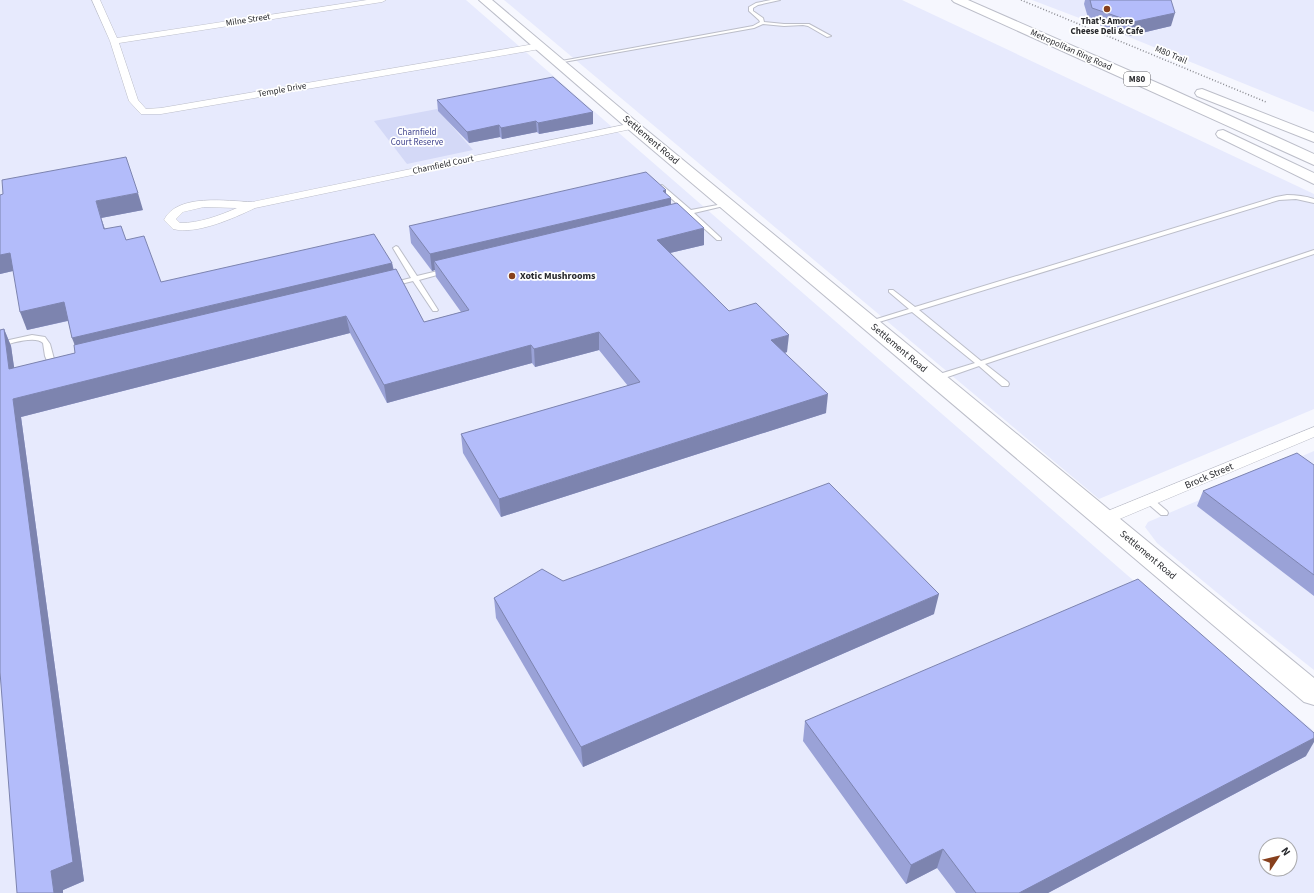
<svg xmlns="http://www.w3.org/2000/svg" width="1314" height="893" viewBox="0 0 1314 893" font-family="'Source Sans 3',sans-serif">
  <rect width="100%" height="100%" fill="#f6f7fe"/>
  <g fill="#e7eafd" fill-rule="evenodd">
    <path d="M0,0h466l668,581 180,150v162h-1314zM1266,845h24v24h-24z"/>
    <polygon points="504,0 902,0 1314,194 1314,409 1099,499"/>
    <polygon points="1032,0 1314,0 1314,112 1124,35"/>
    <polygon points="1314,451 1314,670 1238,610 1157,543 1145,527 1148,522"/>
  </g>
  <polygon fill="#d4d9f7" points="437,109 473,150 407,164 374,121"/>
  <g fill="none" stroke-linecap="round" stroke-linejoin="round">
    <defs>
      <g id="lane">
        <polygon points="771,0 780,0 758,5 753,8 753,11 763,18 764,22 784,24 809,24 831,36 827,37 808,26 803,25 784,26 763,24 754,28 558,63 556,62 753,26 760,22 759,20 749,11 749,7 756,3"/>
        <polygon points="662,185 691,210 728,203 728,205 694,213 721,238 721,240 717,240 688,214 675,216 675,214 685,211 660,188 660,186"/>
        <path d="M1287,195c9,0 18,1 27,4v4l-18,-4 -17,1 -360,110 62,51 333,-111v4l-329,110 23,18 1,2 -1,2h-6l-23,-20 -40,14h-6l-1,-2 1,-2 42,-13 -63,-51 -43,13 -3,-2 1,-1 42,-13 -20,-17v-2h4l22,17 361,-110z"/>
        <polygon points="396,246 398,247 417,276 446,269 449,271 448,272 419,280 438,310 437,311 433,311 413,281 393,286 390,284 391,283 411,278 393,248"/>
        <path d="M32,335l13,2 5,7 4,15 9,1 1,2 -1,2 -15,-1 -3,-7 -2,-13c-8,-8 -33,1 -43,3v-4z"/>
        <polygon points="1150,498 1153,499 1167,511 1168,513 1167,515 1161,515 1147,503 1146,501 1147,499"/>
      </g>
      <g id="street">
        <polygon points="92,0 100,0 117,38 367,0 386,0 382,2 119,43 138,100 146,109 161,108 540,43 544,46 540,49 161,114 141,114 129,101 110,41"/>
        <path d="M633,123l3,1 2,2 -2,2 -381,80c-21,10 -58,27 -82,21l-9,-9c13,-27 63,-19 88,-18zM204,207l33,1c-19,8 -37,15 -57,15l-4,-4 7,-7z"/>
        <polygon points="1314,427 1314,437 1110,523 1104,524 1098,523 1096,519 1098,515"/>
      </g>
      <polygon id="secondary" points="479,0 492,0 638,123 1314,678 1314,705 1304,702 628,129"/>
      <g id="highway">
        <polygon points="952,0 968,0 1169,88 1314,154 1314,165 954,2"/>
        <polygon points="1202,89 1314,133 1314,142 1197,96 1195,93 1197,90"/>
        <polygon points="1223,130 1314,173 1314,184 1218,137 1216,134 1218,131"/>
      </g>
    </defs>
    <use href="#lane" stroke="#bcbec9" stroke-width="2"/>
    <use href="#street" stroke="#bcbec9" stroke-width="1"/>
    <use href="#secondary" stroke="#bcbec9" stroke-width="2"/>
    <use href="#highway" stroke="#bcbec9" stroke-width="2"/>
    <polyline stroke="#898a90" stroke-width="1.5" stroke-dasharray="1 2" stroke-linecap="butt" points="1021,0 1266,102"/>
    <use href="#lane" fill="#fff" fill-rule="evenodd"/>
    <use href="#street" fill="#fff" fill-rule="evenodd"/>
    <use href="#secondary" fill="#fff" fill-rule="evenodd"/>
    <use href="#highway" fill="#fff" fill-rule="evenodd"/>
  </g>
  <g fill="#9aa2d7">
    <polygon points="1085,0 1171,0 1171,26 1129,36 1089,21 1084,4"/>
    <polygon points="437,100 593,112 593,124 539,134 537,132 502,139 500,137 469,143 438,111"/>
    <polygon points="666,190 666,194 671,198 671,205 704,245 670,253 729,311 787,352 785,353 826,413 501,517 463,453 461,434 628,386 599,350 535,367 532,363 387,403 350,333 21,417 84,881 63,890 63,893 17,893 4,329 11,346 14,368 75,353 75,345 68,321 27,330 13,271 0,274 0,195 143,210 101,218 105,229 126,240 161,282 392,263 394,270 424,322 461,312 436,277 435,270 432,271 411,243 409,226"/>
    <polygon points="1314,465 1314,596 1197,506 1203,491"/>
    <polygon points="563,581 934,614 583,767 496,618 494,598"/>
    <polygon points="805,721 1306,756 1048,893 956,893 937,868 906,884 803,741"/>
  </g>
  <g fill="#7d84af">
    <polygon points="1175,13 1171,26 1129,36 1133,22"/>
    <polygon points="593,112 593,124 539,134 538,123"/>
    <polygon points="536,121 537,132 502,139 501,128"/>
    <polygon points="499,125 500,137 469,143 467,132"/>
    <polygon points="666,190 666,199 671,198 671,214 434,261 435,270 432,271 430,254"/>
    <polygon points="138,193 143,210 101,218 110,246 96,201"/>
    <polygon points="704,228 704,245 657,256 657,240"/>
    <polygon points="10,253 17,270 0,274 0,255"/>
    <polygon points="392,263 395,280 79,356 72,338"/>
    <polygon points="64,302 71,320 27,330 20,312"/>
    <polygon points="346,316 350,333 21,417 84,881 63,890 63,893 54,893 51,871 13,399"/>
    <polygon points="4,329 11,346 17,387 9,369"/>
    <polygon points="599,332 599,350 535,367 534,349"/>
    <polygon points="789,335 787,352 770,357 771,340"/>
    <polygon points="531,345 532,363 387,403 384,385"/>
    <polygon points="828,394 826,413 501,517 499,499"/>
    <polygon points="939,594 934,614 583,767 581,747"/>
    <polygon points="1314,738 1314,742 1306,756 1048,893 1019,893"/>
    <polygon points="943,849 937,868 906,884 911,865"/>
  </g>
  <g fill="#b3bcfa" stroke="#7d84af">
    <polygon points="1090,0 1171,0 1175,13 1133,22 1092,8"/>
    <polygon points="553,77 593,112 538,123 536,121 501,128 499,125 467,132 437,100"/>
    <polygon points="126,157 138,193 96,201 104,229 121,226 126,240 144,236 161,282 374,234 392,263 72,338 64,302 20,312 10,253 0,255 0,195 3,194 2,180"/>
    <polygon points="646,172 666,190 663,191 671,198 430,254 409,226"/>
    <polygon points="677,203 704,228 657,240 729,311 756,303 789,335 771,340 828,394 499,499 461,434 640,382 599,332 534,349 531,345 384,385 346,316 13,399 73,862 51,871 54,893 17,893 0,672 0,330 4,329 9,369 75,353 74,345 396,269 424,322 469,310 434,261"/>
    <polygon points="1297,453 1314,465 1314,575 1203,491"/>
    <polygon points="829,483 939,594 581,747 494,598 542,569 563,581"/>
    <polygon points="1138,579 1314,733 1314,738 1019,893 976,893 943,849 911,865 805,721"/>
  </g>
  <g fill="#87401d" stroke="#fff" stroke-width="1.5">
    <circle cx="1107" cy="9" r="4"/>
    <circle cx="512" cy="276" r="4"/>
  </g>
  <g text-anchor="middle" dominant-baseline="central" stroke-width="3.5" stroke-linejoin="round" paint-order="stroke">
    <g font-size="9" fill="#28292d" stroke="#fff">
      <text transform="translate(248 20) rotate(-9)">Milne Street</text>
      <text transform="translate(1071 50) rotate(24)">Metropolitan Ring Road</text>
      <text transform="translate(1171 55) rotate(23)">M80 Trail</text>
      <text transform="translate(282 90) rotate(-10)">Temple Drive</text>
      <text transform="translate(443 165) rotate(-12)">Charnfield Court</text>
    </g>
    <g font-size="9" font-weight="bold" fill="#28292d" stroke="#fff">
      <text x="1107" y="21">That's Amore<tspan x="1107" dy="10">Cheese Deli &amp; Cafe</tspan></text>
    </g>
    <rect fill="#fff" stroke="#68696c" stroke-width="1" x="1124" y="72" width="26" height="14" rx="3"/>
    <g font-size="9" font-weight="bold" fill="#28292d">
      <text x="1137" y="79">M80</text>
    </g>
    <g font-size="9" fill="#42468f" stroke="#fff">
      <text x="417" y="132">Charnfield<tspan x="417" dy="10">Court Reserve</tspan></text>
    </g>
    <g font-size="10" fill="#28292d" stroke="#fff">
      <text transform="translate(651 140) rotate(40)">Settlement Road</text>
      <text transform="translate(899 348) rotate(40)">Settlement Road</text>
      <text transform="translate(1209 476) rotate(-23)">Brock Street</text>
      <text transform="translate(1148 555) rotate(40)">Settlement Road</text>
    </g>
    <g font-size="10" font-weight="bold" fill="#28292d" stroke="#fff" text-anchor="start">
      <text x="520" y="276">Xotic Mushrooms</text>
    </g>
  </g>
  <g transform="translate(1278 857) rotate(55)"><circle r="19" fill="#ffffff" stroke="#a9a9ab"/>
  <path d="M0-3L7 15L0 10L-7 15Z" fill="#87401d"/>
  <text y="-6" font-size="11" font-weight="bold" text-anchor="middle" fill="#28292d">N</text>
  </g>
</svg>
